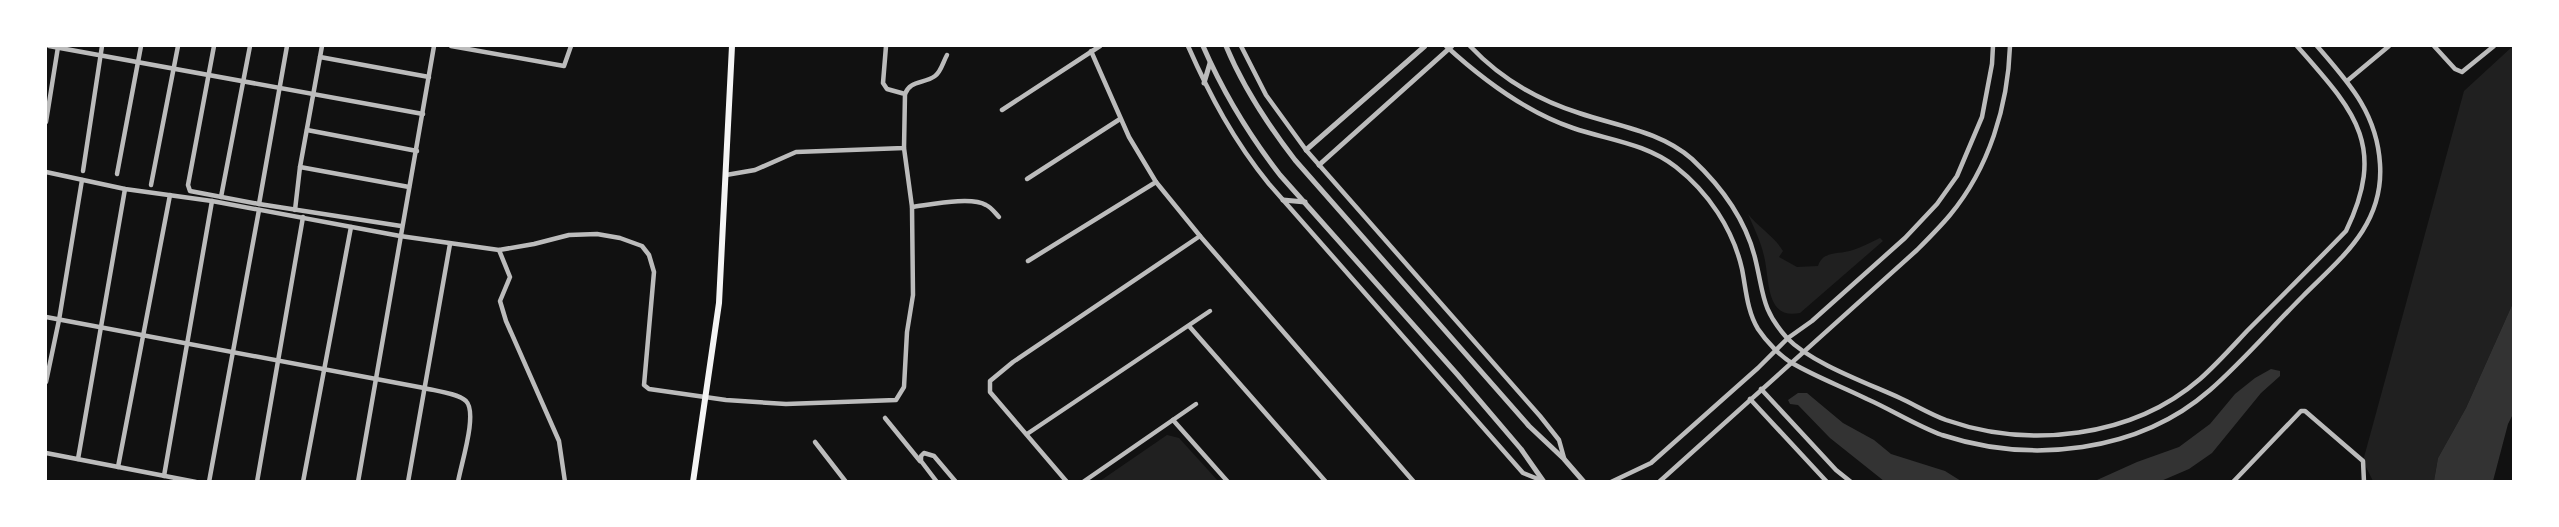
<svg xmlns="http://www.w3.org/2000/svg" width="2559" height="527" viewBox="0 0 2559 527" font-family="Overpass,sans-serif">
  <rect width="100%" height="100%" fill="#111"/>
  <g fill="#202020">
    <polygon points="2513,46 2513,303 2466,408 2438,458 2434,481 2373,481 2363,461 2464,91"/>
    <path d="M1748,214c11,14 26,22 35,37l-4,6 18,10 21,-1c5,-16 21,-11 35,-16 9,-3 18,-8 27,-12l3,3 -83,72c-35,7 -30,-33 -36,-57 -3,-14 -10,-28 -16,-42z"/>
    <polygon points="1167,435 1179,438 1218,481 1100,481"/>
  </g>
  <g fill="#333">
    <polygon points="2513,303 2513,414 2508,424 2493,481 2434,481 2438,458 2466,408"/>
    <polygon points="2271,369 2280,371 2280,376 2261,393 2212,453 2189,469 2161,481 2067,481 2097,480 2137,462 2179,447 2210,424 2235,394 2255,378"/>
    <polygon points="1798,393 1807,393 1843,423 1874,440 1891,454 1945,471 1961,481 1884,481 1830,438 1798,405 1790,404 1788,400"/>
  </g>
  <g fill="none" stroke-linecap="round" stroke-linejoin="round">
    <g stroke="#bcbcbc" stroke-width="4.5">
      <polyline points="49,46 423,114"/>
      <polyline points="214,46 188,185 190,191 259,204 401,226"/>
      <polyline points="451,46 564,66 571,46"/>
      <path d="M1188,46c22,50 46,95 81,138l254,289 20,8"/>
      <polyline points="1241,46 1266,95 1306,150 1540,416 1559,440 1564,458"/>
      <path d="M1446,46c36,33 80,66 127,82 35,12 72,15 103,39 32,25 57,62 66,102 4,20 5,42 16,60 8,12 22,27 34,34 24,14 51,24 75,36 25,11 50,27 75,36 89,29 196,18 268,-45 33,-29 62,-63 93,-94 38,-38 81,-71 77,-132 -3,-51 -31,-81 -63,-118"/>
      <path d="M1470,46c29,31 68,54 109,67 38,13 81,18 113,46 30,28 55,62 64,103 8,34 6,48 31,76 24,25 80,45 113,60 15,7 30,16 46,22 83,29 186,18 254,-41 17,-15 32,-32 47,-48 33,-33 66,-66 99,-100 42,-87 7,-121 -49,-185"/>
      <polyline points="2434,46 2455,69 2462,72 2494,46"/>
      <polyline points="1091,51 1129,137 1156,182 1200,236 1414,482"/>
      <polyline points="320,57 429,77"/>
      <polyline points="2347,81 2389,46"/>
      <path d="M905,94c5,-14 19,-10 30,-18 6,-4 8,-14 12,-21"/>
      <polyline points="1002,110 1100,46"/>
      <polyline points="46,122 58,47"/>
      <polyline points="307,130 417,151"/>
      <polyline points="300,167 409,187"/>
      <polyline points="83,171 102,46"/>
      <polyline points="46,172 125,189 212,201 400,236 499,250 534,244 569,235 597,234 620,238 642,246 649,255 654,272 644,385 649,389 726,400 786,404 896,400 904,387 907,332 913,295 912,207 904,148"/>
      <polyline points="117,174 141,46"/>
      <polyline points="726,175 755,170 796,152 904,148 905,94 887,89 883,83 886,46"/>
      <polyline points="1027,179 1120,119"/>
      <polyline points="151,185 178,46"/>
      <polyline points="221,197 250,46"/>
      <polyline points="259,204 287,46"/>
      <path d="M912,207c17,-2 59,-11 74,-2 5,2 9,8 13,12"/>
      <polyline points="295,210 300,167 322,46"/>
      <polyline points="499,250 510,277 500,301 506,321 559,441 565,482"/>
      <polyline points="1028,261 1156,182"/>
      <path d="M46,317l378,71c12,3 33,5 42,13 12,12 -5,63 -8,81"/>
      <polyline points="1189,326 1326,482"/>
      <polyline points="46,382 59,320 82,180"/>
      <polyline points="1761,389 1836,470 1851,482"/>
      <polyline points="1750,399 1827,482"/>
      <polyline points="885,418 920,461"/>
      <polyline points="1173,420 1228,482"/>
      <polyline points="1027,434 1210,311"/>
      <polyline points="815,442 846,482"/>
      <polyline points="46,453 196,482"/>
      <polyline points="78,459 125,189"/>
      <polyline points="118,467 170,195"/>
      <polyline points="164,476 212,201"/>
      <polyline points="209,482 259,210"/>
      <polyline points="257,482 303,217"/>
      <polyline points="303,482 351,227"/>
      <polyline points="358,482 434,46"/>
      <polyline points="408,482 450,244"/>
      <polyline points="937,482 921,461 921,456 924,453 934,456 956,482"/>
      <polyline points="1067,482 990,392 990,381 1013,362 1200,236"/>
      <polyline points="1083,482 1196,404"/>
      <polyline points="1611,482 1651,463 1758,368 1788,338 1812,321 1905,238 1937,204 1957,176 1982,117 1992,64 1993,46"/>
      <path d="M1659,482l258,-232c11,-11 23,-23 33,-35 39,-47 58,-109 60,-169"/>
      <polyline points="2233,482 2301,411 2305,411 2363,461 2364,482"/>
    </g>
    <g stroke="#bcbcbc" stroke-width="5">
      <path d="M1203,46c20,46 46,89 77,129l177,199 64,75 23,33"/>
      <path d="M1226,46c17,41 42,79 69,114l234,266 35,33 20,23"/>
      <polyline points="1204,83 1210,63"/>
      <polyline points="1306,150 1425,46"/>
      <polyline points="1319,165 1452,46"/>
      <polyline points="1283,200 1305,202"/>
    </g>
    <polyline stroke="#f5f5f5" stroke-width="6" points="693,482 719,303 732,46"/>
  </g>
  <rect width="2559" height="527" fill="none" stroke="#ffffff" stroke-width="94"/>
</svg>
